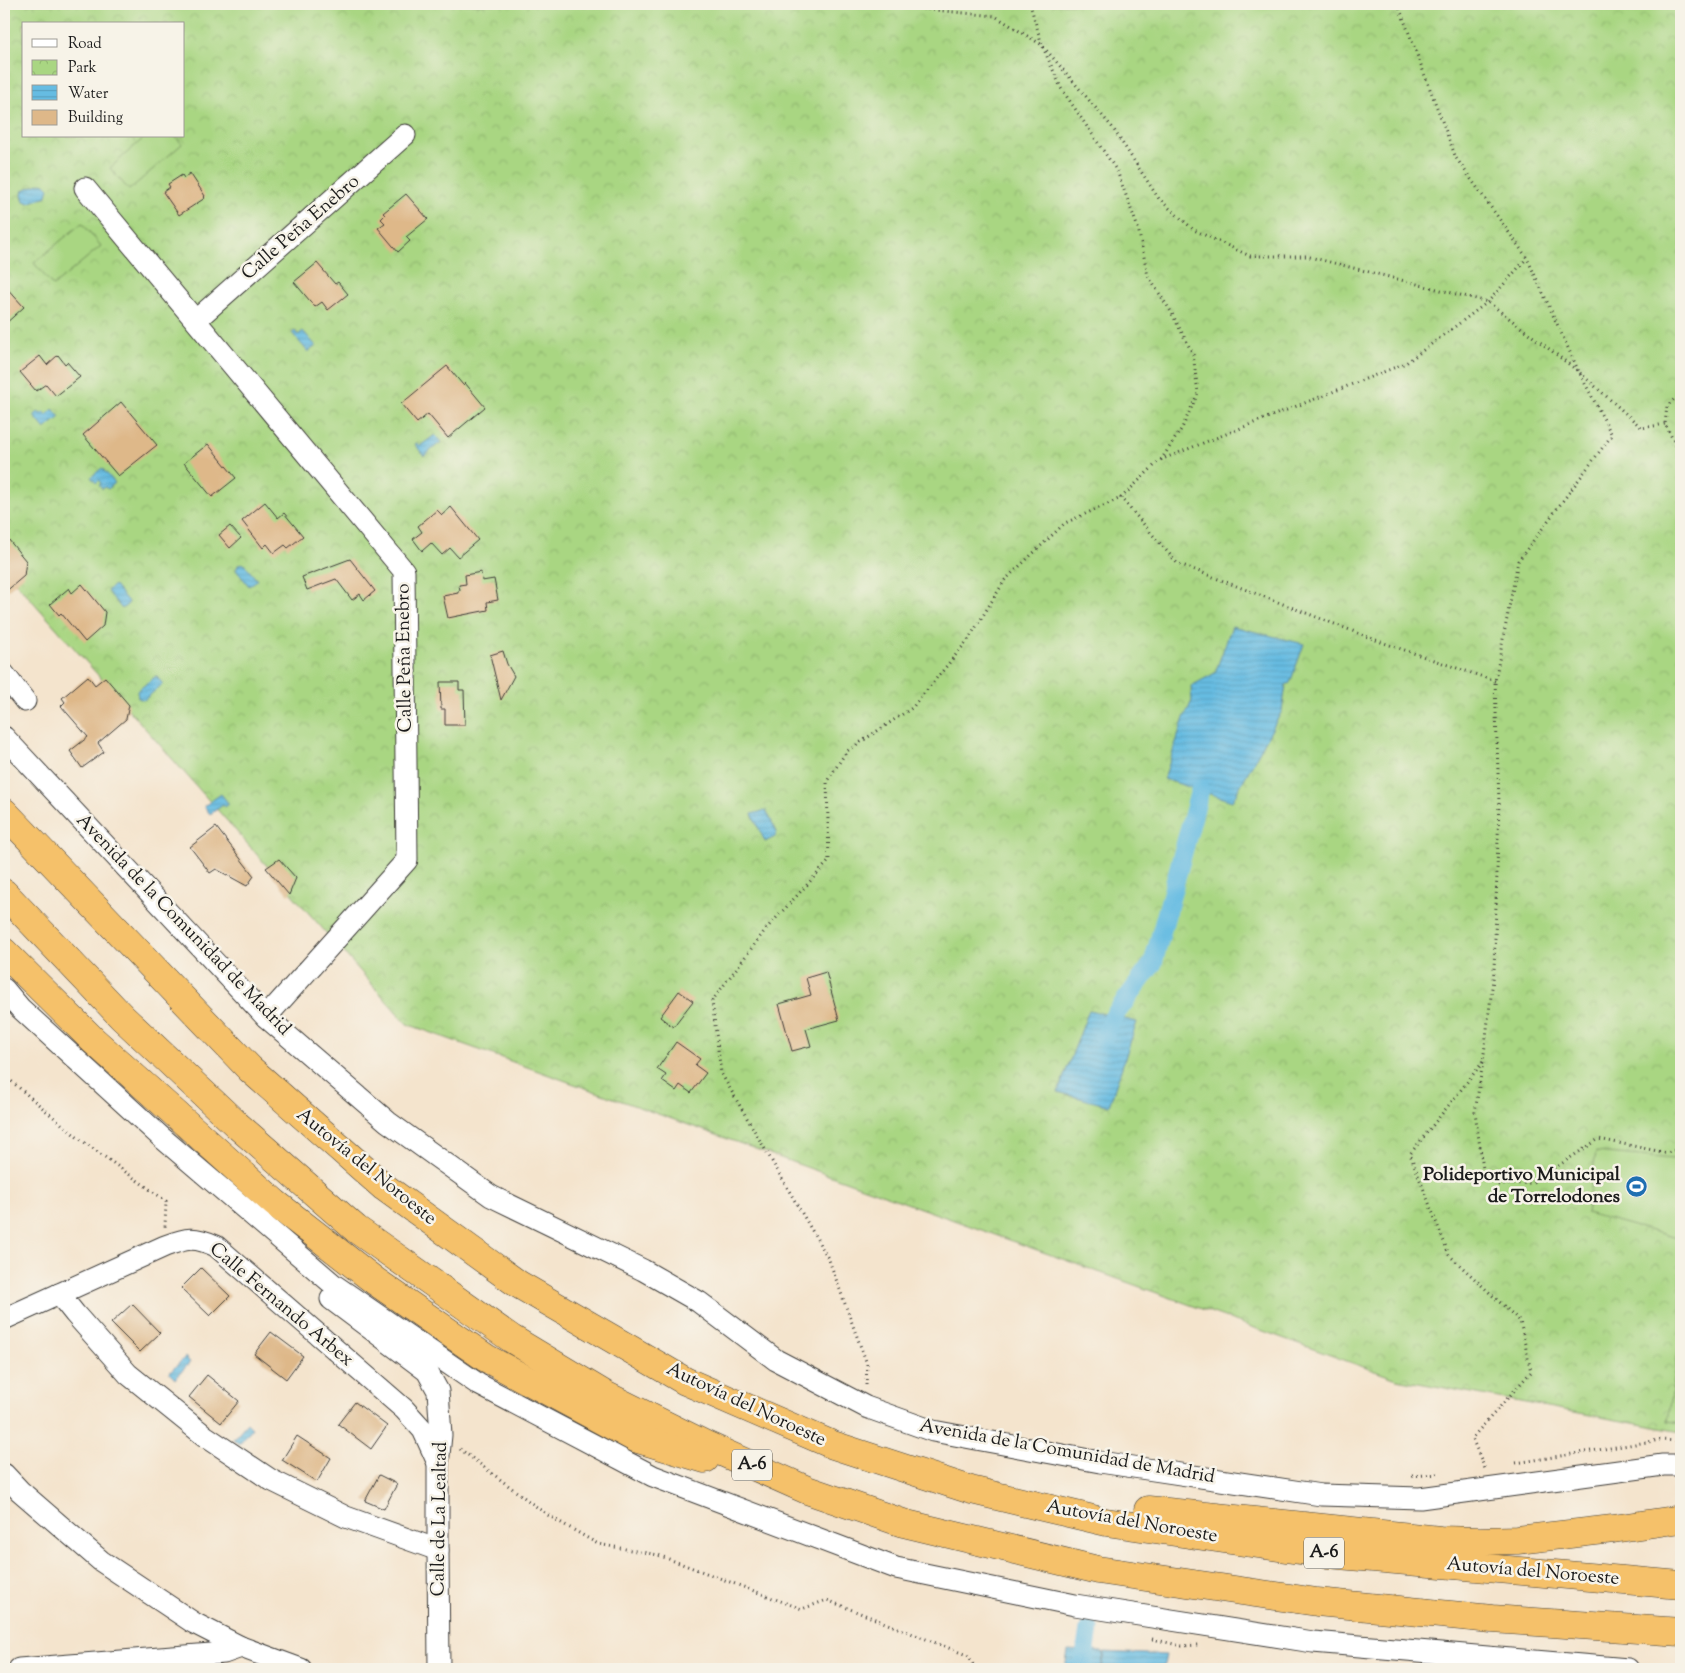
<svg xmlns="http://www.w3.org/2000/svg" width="1685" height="1673" viewBox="0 0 1685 1673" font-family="'Sorts Mill Goudy',serif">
  <defs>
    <pattern id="park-crowns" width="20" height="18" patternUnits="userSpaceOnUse" patternTransform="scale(1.25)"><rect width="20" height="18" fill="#a9d682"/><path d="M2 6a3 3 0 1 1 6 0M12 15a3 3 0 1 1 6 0" fill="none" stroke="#91b770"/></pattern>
    <pattern id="water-rules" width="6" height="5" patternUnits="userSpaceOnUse" patternTransform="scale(1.25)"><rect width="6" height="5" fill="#66bce2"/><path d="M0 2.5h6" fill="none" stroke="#58a1c1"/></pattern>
  </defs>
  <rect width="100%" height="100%" fill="#f7f3e8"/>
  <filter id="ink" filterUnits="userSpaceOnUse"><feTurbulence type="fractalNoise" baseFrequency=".02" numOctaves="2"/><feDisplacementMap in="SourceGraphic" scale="10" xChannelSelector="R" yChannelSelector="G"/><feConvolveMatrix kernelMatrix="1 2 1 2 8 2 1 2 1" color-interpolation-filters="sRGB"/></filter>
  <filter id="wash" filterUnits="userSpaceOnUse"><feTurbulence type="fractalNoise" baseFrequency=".0096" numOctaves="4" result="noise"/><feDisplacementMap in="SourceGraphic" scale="20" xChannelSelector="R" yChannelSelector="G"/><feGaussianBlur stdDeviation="1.12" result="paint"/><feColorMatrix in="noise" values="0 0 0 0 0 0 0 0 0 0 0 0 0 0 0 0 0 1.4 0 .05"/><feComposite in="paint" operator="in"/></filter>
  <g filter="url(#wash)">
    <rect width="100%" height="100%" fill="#f4e4cd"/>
    <path fill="url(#park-crowns)" stroke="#62794f" fill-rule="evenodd" d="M4,4h1677v1428l-284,-53 -990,-355 -403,-455zM24,24h160v112h-160z"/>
    <g fill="#a9d682" stroke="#62794f">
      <polygon points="146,136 175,136 182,144 129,190 110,168"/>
      <polygon points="82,223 101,246 53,286 34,263"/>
      <polygon points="1596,1152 1673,1159 1681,1157 1681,1239 1586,1213"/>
      <polygon points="1681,1330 1681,1424 1668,1422"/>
    </g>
    <g fill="url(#water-rules)" stroke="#416c7f">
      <polygon points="41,183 45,184 49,188 47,196 29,203 24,201 22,194 23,190"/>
      <polygon points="295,331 298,335 303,331 316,346 308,352 292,333"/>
      <polygon points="53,409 60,417 45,429 34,416 38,412 41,414 44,412 47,415"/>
      <polygon points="435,435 441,442 424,456 415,444 417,443 420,446"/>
      <polygon points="102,468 115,483 108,489 105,487 102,489 99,485 101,484 99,480 96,483 91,477"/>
      <polygon points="241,563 244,564 257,580 249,586 236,570 238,565"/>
      <polygon points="114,585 129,603 122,609 107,591"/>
      <polygon points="1232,626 1304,644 1290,683 1286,685 1282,711 1232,801 1164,779 1184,718 1192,701 1191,686 1215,673"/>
      <polygon points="156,676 163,684 144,700 138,698 137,691"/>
      <polygon points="221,794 229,804 225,807 223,805 210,814 204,806"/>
      <polygon points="766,810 777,832 775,837 765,842 752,814"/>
      <polygon points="1089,1010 1137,1022 1109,1106 1058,1092"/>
      <polygon points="185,1357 190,1362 175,1379 169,1373"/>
      <polygon points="247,1423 252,1428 239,1444 233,1439"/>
      <polygon points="1068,1650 1104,1652 1101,1669 1065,1669"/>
      <polygon points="1105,1652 1166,1655 1163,1669 1102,1669"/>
    </g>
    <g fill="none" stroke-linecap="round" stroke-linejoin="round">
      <g stroke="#66bce2" stroke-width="19">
        <polyline points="1103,1038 1114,1016 1153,963 1200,790"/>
        <polyline points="1083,1669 1089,1629"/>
      </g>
    </g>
    <g id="blocks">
      <g fill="#deb889">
        <polygon points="190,173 205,196 204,197 205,198 179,215 163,192 170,187 168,184 182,175 184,178"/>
        <polygon points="406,194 428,219 406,237 410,241 398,252 378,228 385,223 381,219 385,215 383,213"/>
        <polygon points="317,263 335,284 338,282 348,294 328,310 322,302 315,307 294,282"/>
        <polygon points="4,285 24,307 4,325"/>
        <polygon points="58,355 65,364 67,362 80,377 56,396 46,384 36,391 20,372 40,356 47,365"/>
        <polygon points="447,366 463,385 465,383 485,407 448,438 428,414 417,423 401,404"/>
        <polygon points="121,402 157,445 118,476 83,435"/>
        <polygon points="208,444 236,478 212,497 184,463"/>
        <polygon points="265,502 278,518 284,513 303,536 288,548 285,545 274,553 267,544 263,548 242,521"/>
        <polygon points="451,507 478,540 458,557 450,548 442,555 431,543 422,551 413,539 422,532 418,526 437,510 442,515"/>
        <polygon points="230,526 241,538 230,548 219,535"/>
        <polygon points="4,534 26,561 24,576 4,593"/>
        <polygon points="350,559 375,591 364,600 360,594 352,600 336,579 307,590 302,577"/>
        <polygon points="481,572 482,581 494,579 498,600 487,602 488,610 448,618 443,596 458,593 458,591 460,590 459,585 466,584 465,575"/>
        <polygon points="82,584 105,612 103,626 85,642 61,613 59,615 50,604 69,588 72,593"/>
        <polygon points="503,651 507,664 514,676 501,700 490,655"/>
        <polygon points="88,676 95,685 105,677 129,705 126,719 98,743 104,752 82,768 70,751 88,737 61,706 65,702 62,698"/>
        <polygon points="440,682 459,682 459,690 464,690 465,725 445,725 445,709 441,709"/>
        <polygon points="216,827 254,876 247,886 216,869 210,873 190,847"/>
        <polygon points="279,859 296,878 289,895 266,868"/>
        <polygon points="826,972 839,1020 806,1029 811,1046 792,1051 779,1004 811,995 806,978"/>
        <polygon points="679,991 693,1001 673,1027 660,1017"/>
        <polygon points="676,1042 700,1059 695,1065 706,1073 691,1093 680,1085 676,1091 662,1081 666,1075 657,1069"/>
        <polygon points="201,1268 230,1296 210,1316 181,1288"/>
        <polygon points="132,1304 160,1333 140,1352 111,1323"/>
        <polygon points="271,1332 303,1356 286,1379 254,1354"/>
        <polygon points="207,1375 239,1401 221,1423 189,1397"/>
        <polygon points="355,1402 387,1426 371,1449 338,1424"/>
        <polygon points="297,1436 331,1458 317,1482 282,1460"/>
        <polygon points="379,1475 397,1484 384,1509 365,1501"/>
      </g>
    </g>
  </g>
  <g filter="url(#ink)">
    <use href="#blocks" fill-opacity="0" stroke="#3c3a37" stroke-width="1"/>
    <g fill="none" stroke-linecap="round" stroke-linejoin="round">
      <defs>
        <g id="minor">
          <polyline points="85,188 404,571 407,860 266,1017"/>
          <polyline points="196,320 405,135"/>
          <polyline points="4,674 25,701"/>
          <polyline points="4,737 266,1017 388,1122 491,1196 643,1270 699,1302 776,1360 866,1407 933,1431 1100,1462 1321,1495 1420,1498 1663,1465 1681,1465"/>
          <polyline points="4,989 20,1008 161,1137 334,1285 478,1384 653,1476 896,1568 1075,1605 1313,1642 1628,1669"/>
          <polyline points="59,1294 75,1314 128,1374 205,1436 271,1480 346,1517 438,1550"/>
          <polyline points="331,1299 427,1371 438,1391 441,1435 438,1465 438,1550 439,1669"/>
          <path d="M4,1319l161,-73c22,-8 29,-10 51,0l188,163 19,21 15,33"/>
          <polyline points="4,1474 20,1491 101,1561 194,1623 241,1647 301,1669"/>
          <polyline points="19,1669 224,1653 241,1647"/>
        </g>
        <g id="motorway">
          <polyline points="4,812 250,1069 384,1187 518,1284 685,1381 833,1445 971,1490 1106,1522 1327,1554 1681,1585"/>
          <polyline points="4,893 122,1017 237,1125 356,1229 512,1339 605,1395 706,1445 807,1490 903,1523 1098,1570 1317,1602 1492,1619 1681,1632"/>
          <polyline points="4,952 93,1040 275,1203 375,1281 486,1358 635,1438 705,1459"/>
          <polyline points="1148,1510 1440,1540 1479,1541 1517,1540 1613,1529 1681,1519"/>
        </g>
      </defs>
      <use href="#minor" stroke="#3c3a37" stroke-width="23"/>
      <use href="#motorway" stroke="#3c3a37" stroke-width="29"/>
      <g stroke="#3c3a37" stroke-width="3" stroke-dasharray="1 4" stroke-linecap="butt">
        <polyline points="873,4 995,16 1042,45 1112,127 1159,199 1194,230 1250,256 1306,256 1488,302 1579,372 1642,428 1665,424"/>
        <polyline points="1030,4 1042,45 1061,88 1117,171 1138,228 1148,276 1170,310 1193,354 1198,393 1182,428 1161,460"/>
        <polyline points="1398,4 1456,158 1527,258 1579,372 1612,435 1518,561 1495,681 1499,803 1494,971 1483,1062 1475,1112 1483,1169 1499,1185 1532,1183 1599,1139 1667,1153 1681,1148"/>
        <polyline points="1681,393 1667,406 1665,424 1681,455"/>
        <polyline points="1495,681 1381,642 1177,563 1121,498 1160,460 1406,363 1488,302 1527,258"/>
        <polyline points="1483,1062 1410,1154 1449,1255 1520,1321 1531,1372 1472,1438 1486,1471"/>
        <polyline points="4,1075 77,1137 166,1201 165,1227"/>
        <polyline points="866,1385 867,1364 829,1260 721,1073 712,1001 766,929 829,861 827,781 847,751 912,708 968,640 1005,580 1065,523 1121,498"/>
        <polyline points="460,1449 546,1514 598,1544 658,1555 802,1609 827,1600 969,1656 975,1669"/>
        <polyline points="1516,1463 1660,1440 1681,1441"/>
        <polyline points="1412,1476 1438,1474"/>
        <polyline points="1152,1639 1182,1646 1198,1645"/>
      </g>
      <use href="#minor" stroke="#fff" stroke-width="21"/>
      <use href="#motorway" stroke="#f5c16b" stroke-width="28"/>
    </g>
  </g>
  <defs>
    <symbol id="stadium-disc" viewBox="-11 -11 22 22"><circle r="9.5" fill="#1f6fb2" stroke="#f7f3e8"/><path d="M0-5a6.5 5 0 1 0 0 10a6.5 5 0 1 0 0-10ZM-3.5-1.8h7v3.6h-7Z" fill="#fff"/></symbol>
  </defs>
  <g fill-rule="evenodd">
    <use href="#stadium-disc" x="1624" y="1174" width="25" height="25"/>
  </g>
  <g text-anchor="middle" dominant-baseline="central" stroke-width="5" stroke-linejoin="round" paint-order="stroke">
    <g fill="#f7f3e8" stroke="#5e5c59" stroke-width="1">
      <rect x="732" y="1449.5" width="40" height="31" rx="4"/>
      <rect x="1304" y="1537.5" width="40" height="31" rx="4"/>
    </g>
    <g font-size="18" font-weight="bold" fill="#1c1c1c">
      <text x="752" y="1465">A-6</text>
      <text x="1324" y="1553">A-6</text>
    </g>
    <g font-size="19" fill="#1c1c1c" stroke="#f7f3e8">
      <text transform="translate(301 228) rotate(-41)">Calle Peña Enebro</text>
      <text transform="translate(405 658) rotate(-91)">Calle Peña Enebro</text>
      <text transform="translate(183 925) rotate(46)">Avenida de la Comunidad de Madrid</text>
      <text transform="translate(366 1167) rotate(39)">Autovía del Noroeste</text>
      <text transform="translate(281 1305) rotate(40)">Calle Fernando Arbex</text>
      <text transform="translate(746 1405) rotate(25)">Autovía del Noroeste</text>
      <text transform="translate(1067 1452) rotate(10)">Avenida de la Comunidad de Madrid</text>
      <text transform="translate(440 1519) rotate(-89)">Calle de La Lealtad</text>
      <text transform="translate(1132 1522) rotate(10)">Autovía del Noroeste</text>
      <text transform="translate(1533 1572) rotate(5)">Autovía del Noroeste</text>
    </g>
    <g font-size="19" font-weight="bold" fill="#1c1c1c" stroke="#f7f3e8" text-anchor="end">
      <text x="1620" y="1175">Polideportivo Municipal<tspan x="1620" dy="22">de Torrelodones</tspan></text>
    </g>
  </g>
  <rect width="1685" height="1673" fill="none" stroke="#f7f3e8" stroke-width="20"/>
  <rect x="22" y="22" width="162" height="115" fill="#f7f3e8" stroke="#9f9d96"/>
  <rect x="32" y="39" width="25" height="8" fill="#ffffff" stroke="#9f9d96"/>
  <text x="68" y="48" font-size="15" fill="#1c1c1c">Road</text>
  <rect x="32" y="60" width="25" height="15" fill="url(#park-crowns)" stroke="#9f9d96"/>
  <text x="68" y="72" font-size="15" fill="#1c1c1c">Park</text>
  <rect x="32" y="85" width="25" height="15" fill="url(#water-rules)" stroke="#9f9d96"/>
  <text x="68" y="98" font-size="15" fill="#1c1c1c">Water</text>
  <rect x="32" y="110" width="25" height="15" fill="#deb889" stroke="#9f9d96"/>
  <text x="68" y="122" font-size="15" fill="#1c1c1c">Building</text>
</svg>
